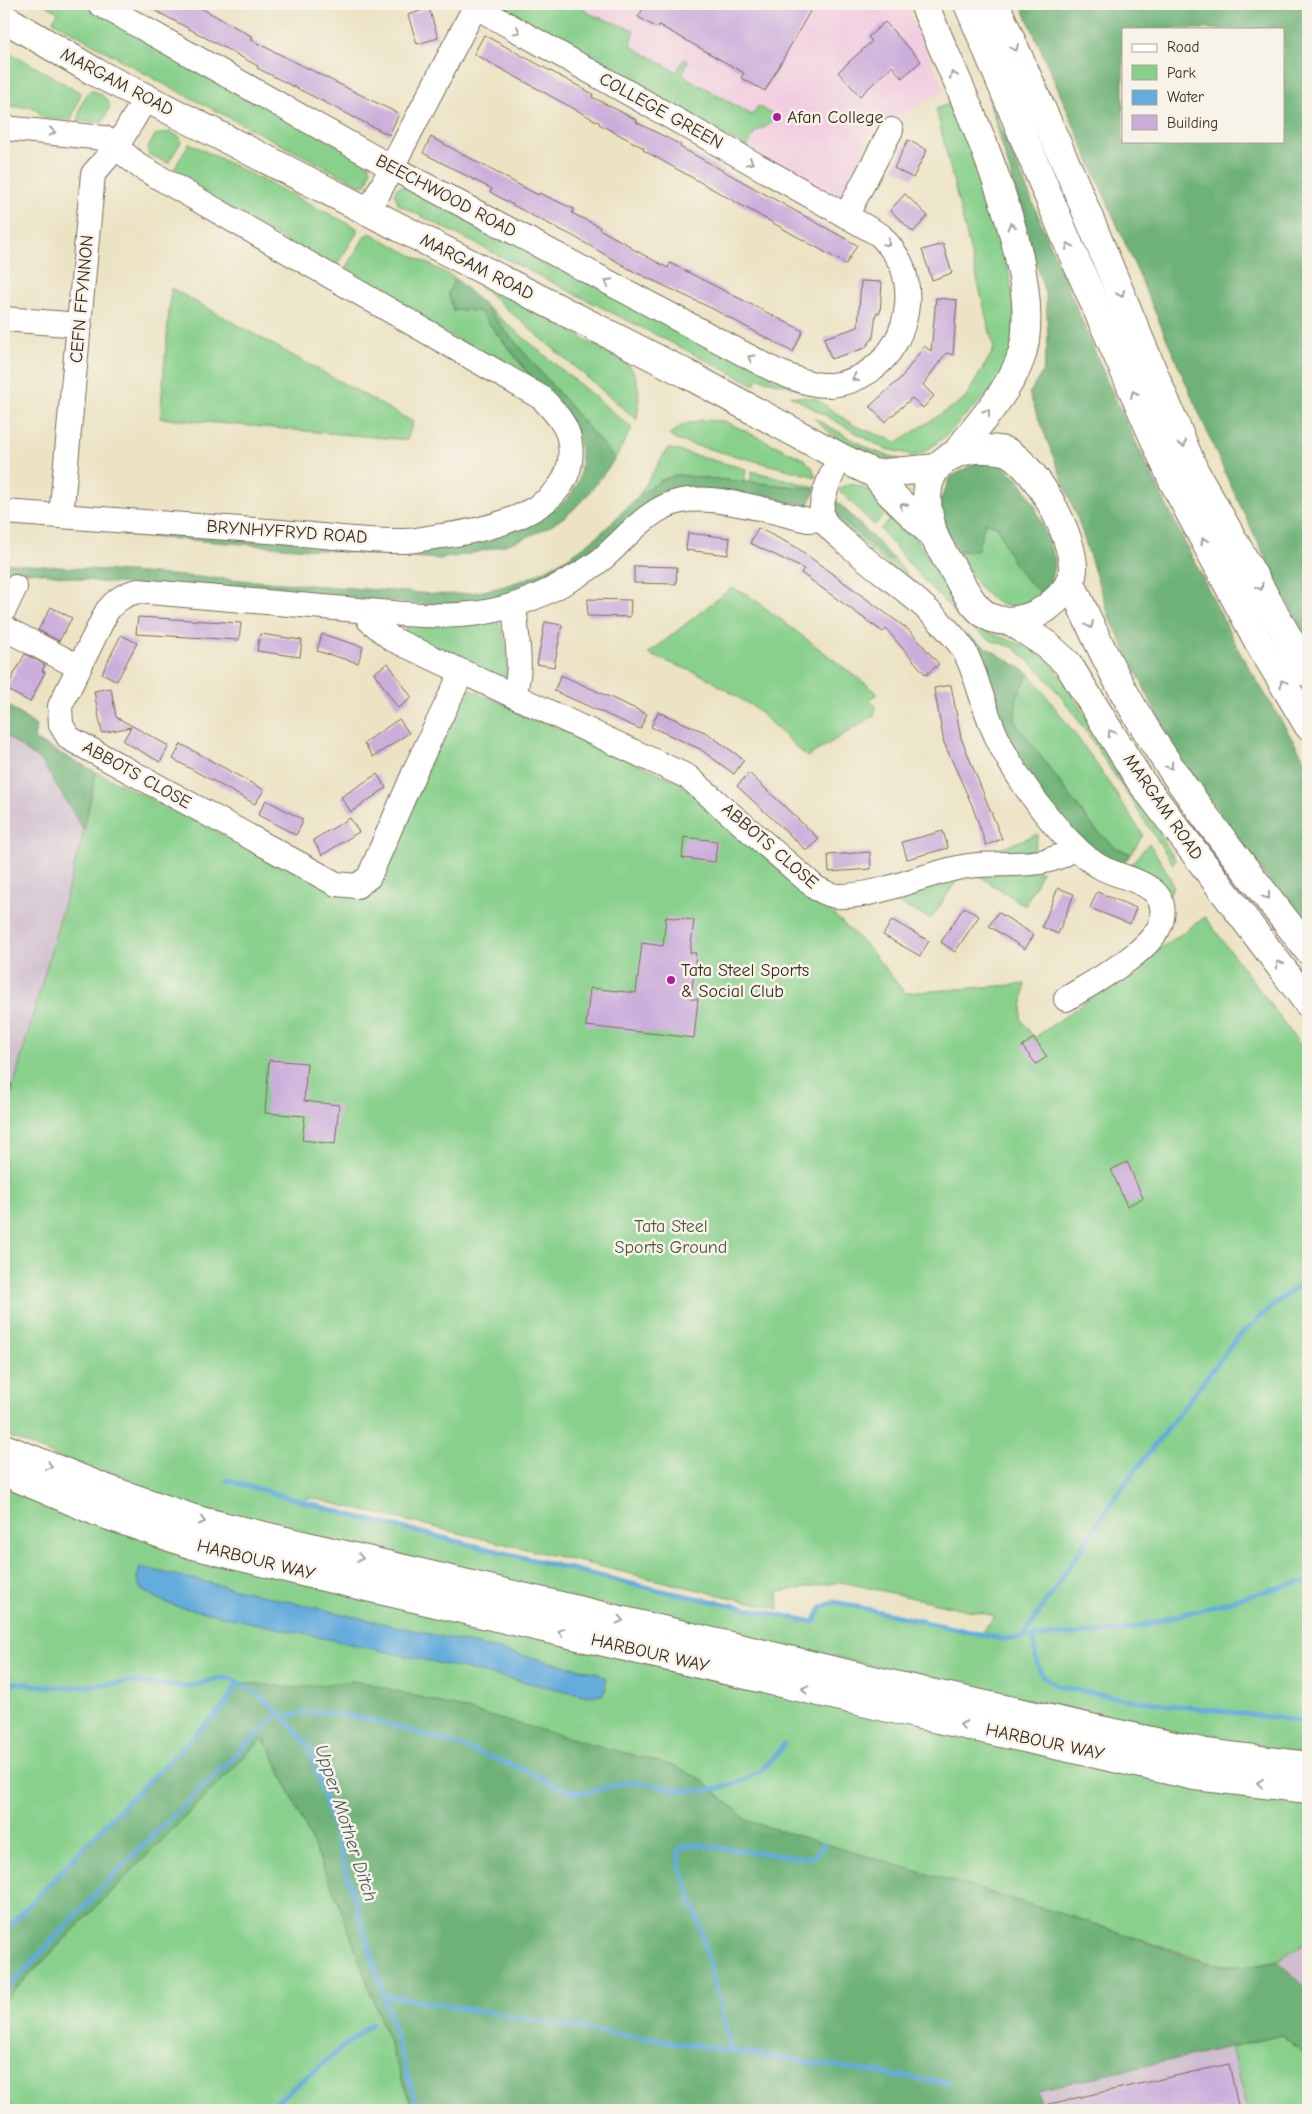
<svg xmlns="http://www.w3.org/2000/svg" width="1312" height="2114" viewBox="0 0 1312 2114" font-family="'Comic Neue',sans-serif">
  <rect width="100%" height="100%" fill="#f7f3e8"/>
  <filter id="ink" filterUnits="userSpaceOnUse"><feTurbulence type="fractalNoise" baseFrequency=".02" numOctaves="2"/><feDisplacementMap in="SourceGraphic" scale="10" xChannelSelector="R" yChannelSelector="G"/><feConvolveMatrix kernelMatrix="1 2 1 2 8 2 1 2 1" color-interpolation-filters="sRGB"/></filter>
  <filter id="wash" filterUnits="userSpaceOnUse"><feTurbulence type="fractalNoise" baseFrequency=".0096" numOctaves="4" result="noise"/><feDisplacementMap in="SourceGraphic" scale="20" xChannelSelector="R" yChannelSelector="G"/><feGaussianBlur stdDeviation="1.12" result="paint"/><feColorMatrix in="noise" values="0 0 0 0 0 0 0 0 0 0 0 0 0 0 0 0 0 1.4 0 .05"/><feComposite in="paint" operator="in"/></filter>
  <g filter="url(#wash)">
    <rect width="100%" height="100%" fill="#ece3c4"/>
    <polygon fill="#f2cfe0" points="492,4 905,4 945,90 864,137 865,159 843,202"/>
    <g fill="#cfbdcf">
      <polygon points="4,721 96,772 84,831 4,1120"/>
      <polygon points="1308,1941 1308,1991 1277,1960"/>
      <polygon points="1282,2035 1308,2057 1308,2110 1042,2110 1038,2090"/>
    </g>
    <g fill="#88d08c" stroke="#627d55" fill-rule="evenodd">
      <polygon points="44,4 85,4 367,162 371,169 367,184 362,186 158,81 53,21 58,12"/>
      <polygon points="492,4 577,4 590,14 634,30 631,46 677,72 684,59 688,61 682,75 752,115 758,106 774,115 769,125 755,132 747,148"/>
      <polygon points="4,49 81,93 71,120 43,118 34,108 4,106"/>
      <path d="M91,90c9,4 16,6 19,17l-8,16 -23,-2c-2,-9 5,-26 12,-31z"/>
      <path d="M953,102c26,67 86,205 49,273 -8,15 -21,26 -33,37 -19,19 -33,36 -58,46l-2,-4 -24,-5 -94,-53 24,2 38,27 44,17 68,-43 29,-50 -58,-240z"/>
      <polygon points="170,132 180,137 181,142 168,163 148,154 148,148 155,135"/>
      <polygon points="189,143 357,228 357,233 334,269 171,175"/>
      <polygon points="401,186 408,187 805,390 758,378 755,385 399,205 394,193 397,188"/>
      <polygon points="370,233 455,278 448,293 453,310 479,311 538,386 343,274 365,236"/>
      <path d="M468,276l48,24 112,64c14,17 11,36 9,56z"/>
      <polygon points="171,288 413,422 407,440 160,418"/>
      <polygon points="482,303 632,428 615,459"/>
      <path d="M814,418l59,33 27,8c-35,3 -62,-17 -86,-41z"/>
      <polygon points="702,420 724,421 804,459 812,467 816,477 675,440 669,435 682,425"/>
      <polygon points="668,448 746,469 744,482 677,475 661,480 636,500"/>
      <polygon points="752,471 815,487 815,489 750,482"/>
      <polygon points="854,484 881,495 895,506 874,525 839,490 844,486"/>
      <polygon points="899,511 953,599 970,619 989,633 1018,643 1050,661 1115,761 1176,861 1173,864 1073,712 1042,673 1013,647 992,641 964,622 914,570 880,529"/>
      <polygon points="835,514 890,561 893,558 929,599 844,528"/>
      <path d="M985,522l13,5c11,29 19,47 44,67 -7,8 -17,14 -28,13 -30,-2 -42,-32 -56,-56h19z"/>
      <polygon points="731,588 747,594 875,691 877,694 870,699 876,707 874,716 807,757 755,708 704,676 648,654"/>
      <path d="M497,618c8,17 13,42 9,60l-4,3 -97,-47v-6l4,-5z"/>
      <polygon points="1029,673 1089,753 1143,835 1131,854 1116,848 1094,828 1015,722 1016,699"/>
      <path d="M467,688l210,93 149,126 42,40 37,46 120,-9 -4,35 13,19 171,-121 103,138v700l-102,-15 -761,-170 -299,-75 -142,-61v-314l80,-289 12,-59 235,116 35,12 10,-8 49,-119zM307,1497l472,112 -1,-17 64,-10 153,34 -16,19 -144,-33 -13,5 -8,15c-170,-31 -339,-75 -507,-118z"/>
      <polygon points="1038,834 1034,851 987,854"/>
      <polygon points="1149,843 1169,875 1173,886 1170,893 1163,884 1128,868"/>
      <polygon points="1042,871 1025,906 978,875"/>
      <polygon points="959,877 931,919 889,899"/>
      <polygon points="4,1483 1308,1802 1308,1941 1277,1960 1265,1963 1242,1966 1213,1964 1089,1922 681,1802 271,1750 337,1898 413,2110 4,2110 4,2001 261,1739 230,1700 4,1932"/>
      <polygon points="1282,2035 1308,2057 1308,2110 1247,2110 1231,2047"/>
    </g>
    <g fill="#6eb278" stroke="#546e4b" fill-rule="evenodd">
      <path d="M1021,4h287v636l-20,-36 -59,-122zM1123,29h160v112h-160z"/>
      <polygon points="988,96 1108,383 1147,466 1239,651 1308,765 1308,934 1178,757 1109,616 1078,520 1029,394 1043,371 1048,340 1046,297"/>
      <path d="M455,278l27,25 133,156c-15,19 -28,40 -47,55 -34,27 -87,39 -129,45l-316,-24v-7l373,7c54,-21 101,-34 80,-103l-97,-121 -26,-1 -5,-17z"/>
      <path d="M975,463l26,1 19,17 15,25 20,54 -5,24 -8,10c-25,-20 -33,-38 -44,-67l-13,-5 -8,29h-19l-17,-32v-21l10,-21z"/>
      <path d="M677,475l138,14 -6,16 -96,-12 -185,93 -41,15 -47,4 -340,-23 -66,-10 -30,-1v-8l403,29c15,1 30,3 46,2 52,-1 103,-24 143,-57 26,-21 46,-53 81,-62z"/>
      <polygon points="833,497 893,558 890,561 835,514 833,505"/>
      <path d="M966,635l63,38 -13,26 -1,23 79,106 22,20 15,6 -9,11c-86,-38 -123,-149 -156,-230z"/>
      <polygon points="4,702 36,726 34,740 96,772 84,831 42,762 4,734"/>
      <polygon points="4,1080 13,1088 4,1120"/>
      <polygon points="352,1681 371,1684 674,1766 701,1779 748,1821 1089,1922 1193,1959 1227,1966 1254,1965 1277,1960 1308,1991 1308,2057 1282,2035 1038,2090 1042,2110 413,2110 337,1898 271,1750 262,1739 4,2001 4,1932 115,1814 225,1706 238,1682 296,1688"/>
    </g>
    <polygon fill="#64acdc" stroke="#506b7d" points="140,1567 598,1673 605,1678 606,1689 602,1695 589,1696 171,1605 141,1590 137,1578"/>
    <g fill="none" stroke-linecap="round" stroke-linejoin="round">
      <g stroke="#64acdc" stroke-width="5">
        <polyline points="227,1480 365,1519 653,1589 814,1622 822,1607 835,1602 1002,1639 1119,1631 1134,1628 1295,1583 1308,1582"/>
        <path d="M1034,1636c1,23 2,43 27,51l63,12 184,23"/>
        <polyline points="1023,1637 1118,1493 1236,1339 1277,1302 1308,1278"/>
        <polyline points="4,1682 66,1688 133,1682 190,1687 219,1678 230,1678 256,1693 285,1718 309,1747 418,2110"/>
        <path d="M285,1718c41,-24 201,36 246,55 13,6 24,14 38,18 23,7 40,-8 62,-9 13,0 28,5 41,7 43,6 89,-6 112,-45"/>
        <polyline points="4,1932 115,1814 225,1706 238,1682"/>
        <polyline points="4,1992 133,1855 279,1713"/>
        <polyline points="384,1995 586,2029 948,2083"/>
        <polyline points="732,2050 698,1920 680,1866 678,1850 687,1845 697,1845 806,1858 814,1856 824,1844"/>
        <polyline points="4,2099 13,2110"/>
        <polyline points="266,2110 372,2023"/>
      </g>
    </g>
    <g id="blocks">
      <g fill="#ccaedb">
        <polygon points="143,4 194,4 253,37 251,40 399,114 389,135 257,68 258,66"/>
        <polygon points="646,4 814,4 765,91 741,78 744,73 659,25 657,28 638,17"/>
        <polygon points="429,8 438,38 417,44 408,15"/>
        <polygon points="885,22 921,61 902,78 892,66 860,96 838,72 872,41 868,37"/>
        <polygon points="484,35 593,94 592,97 637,120 636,122 681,145 680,147 857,245 846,264 643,150 644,148 599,124 600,123 474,54"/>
        <polygon points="431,137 538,195 539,193 574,209 572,213 600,227 599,229 630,246 629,247 668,268 670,263 803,331 793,352 711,308 633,271 573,236 529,214 490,192 492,189 423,153"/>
        <polygon points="908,140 927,150 913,178 894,168"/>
        <polygon points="905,194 928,216 913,232 890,210"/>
        <polygon points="943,244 952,273 932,280 922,250"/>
        <polygon points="861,281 882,282 880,313 876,313 873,338 865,348 831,359 824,338 858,327"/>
        <polygon points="936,298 957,300 953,355 946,353 923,385 934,396 923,408 912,398 885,422 870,406 901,378 924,346 931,351"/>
        <polygon points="758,528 796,547 910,631 939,664 926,675 886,629 883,632 801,573 804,569 750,543"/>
        <polygon points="688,533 730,538 728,555 686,550"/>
        <polygon points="634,566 677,567 676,584 634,583"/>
        <polygon points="588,599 631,600 630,617 587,616"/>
        <polygon points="51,607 72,618 59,641 38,630"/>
        <polygon points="138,617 241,623 239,640 136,634"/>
        <polygon points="545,622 562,625 554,667 537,664"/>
        <polygon points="260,634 302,640 300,657 257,651"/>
        <polygon points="322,634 363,647 358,663 317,651"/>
        <polygon points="121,635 137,643 117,681 102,673"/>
        <polygon points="25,654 45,665 42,671 45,672 30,702 6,689"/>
        <polygon points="388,663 412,698 398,708 374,673"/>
        <polygon points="561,675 647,714 640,729 554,691"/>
        <polygon points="951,685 961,738 1002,839 986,845 972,805 944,743 934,688"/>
        <polygon points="111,688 116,717 169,746 160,762 123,741 131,727 102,733 94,691"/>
        <polygon points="658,712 707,733 744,760 734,774 700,749 651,727"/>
        <polygon points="399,719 409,733 373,757 364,743"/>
        <polygon points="181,744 264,790 255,804 173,759"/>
        <polygon points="749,773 819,839 807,851 737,786"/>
        <polygon points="377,774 386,788 351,812 341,797"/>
        <polygon points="266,800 302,819 302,824 296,835 258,815"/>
        <polygon points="350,818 359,832 322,855 313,840"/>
        <polygon points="943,831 948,848 907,859 902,842"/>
        <polygon points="684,837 717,841 715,862 682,858"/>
        <polygon points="870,852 871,869 829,872 828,855"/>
        <polygon points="1058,888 1074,894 1058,934 1042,927"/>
        <polygon points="1097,892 1136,908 1130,924 1090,908"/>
        <polygon points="964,907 979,916 955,952 941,942"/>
        <polygon points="998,912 1034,935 1025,949 989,926"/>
        <polygon points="666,917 694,920 690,953 696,953 691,999 698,999 694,1038 586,1026 590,988 636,993 642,943 663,946"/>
        <polygon points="892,920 929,941 920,956 883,935"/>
        <polygon points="1034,1038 1047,1057 1036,1064 1022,1046"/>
        <polygon points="269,1060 307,1063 304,1101 339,1105 335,1144 302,1140 305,1116 265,1113"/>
        <polygon points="1127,1162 1143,1198 1127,1206 1111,1170"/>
        <polygon points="1229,2064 1239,2110 1049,2110 1049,2104"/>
      </g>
    </g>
  </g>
  <g filter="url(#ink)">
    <use href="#blocks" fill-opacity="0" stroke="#796b58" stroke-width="1"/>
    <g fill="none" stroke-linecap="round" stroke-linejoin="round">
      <defs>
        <g id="minor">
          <path d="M100,4l291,163 385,204c18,7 35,15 55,14 57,-5 90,-67 71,-119 -5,-12 -14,-22 -22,-31l-409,-231"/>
          <path d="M4,128l100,10 37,29 401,231c10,11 24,25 27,40 15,71 -76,91 -127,98 -12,1 -25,5 -38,5 -42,1 -92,-7 -136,-10 -88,-7 -176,-12 -264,-19"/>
          <polyline points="369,211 475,7"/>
          <polyline points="846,216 891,130"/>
          <polyline points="4,319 80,325"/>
          <path d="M840,457c-7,15 -23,45 -17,61 3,8 13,16 20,22 33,30 73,55 103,88 6,7 15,16 19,24 13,26 18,55 30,81 17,39 51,85 80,114 8,8 18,16 27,21 23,12 66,14 60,50 -4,31 -71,65 -96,81"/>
          <polyline points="61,516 93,174 117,146 146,98"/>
          <path d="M511,607l4,5c1,25 9,60 -2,83"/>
          <polyline points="4,610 15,587"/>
          <path d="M369,611c76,7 126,11 195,-28 13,-7 27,-15 38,-24 24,-21 46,-51 79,-58 34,-7 92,11 127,19l15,-1"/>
          <polyline points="4,628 79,667"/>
          <path d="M462,672l-44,92 -49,113 -12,9 -21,-2 -267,-146 -8,-13 -1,-19 47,-95c9,-11 17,-17 31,-20l231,20v9l23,19 296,138 128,111c8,4 16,9 25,8 41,0 86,-24 127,-30 34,-5 80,5 107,-19"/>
        </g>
        <g id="major">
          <polyline points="4,18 95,72 685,373 840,457 875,474 890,493 934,536"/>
          <path d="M975,449c11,0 24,-1 34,4 29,17 65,84 64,117 -1,17 -16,30 -28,39 -13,9 -35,15 -51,10 -20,-7 -30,-31 -40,-48 -7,-11 -14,-22 -19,-33 -3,-7 -4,-15 -6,-22 -8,-38 9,-62 46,-67z"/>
          <polyline points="875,474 936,468"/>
          <path d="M1070,581c22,48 44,97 72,142 48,80 110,153 166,227"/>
          <polyline points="1011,621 1047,645 1068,664 1139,779 1308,1003"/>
          <polyline points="4,1448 104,1488 197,1520 899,1686 1206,1753 1308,1766"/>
          <polyline points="4,1472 95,1511 193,1545 306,1573 893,1709 1195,1776 1308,1789"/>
        </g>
        <g id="highway">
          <path d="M924,4c34,83 128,270 96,356 -12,32 -42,64 -62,91"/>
          <polyline points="968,4 1071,250 1173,481 1258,641 1308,725"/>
          <polyline points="995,4 1074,182 1194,470 1308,673"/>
        </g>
      </defs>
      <use href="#minor" stroke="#796b58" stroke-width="26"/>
      <use href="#major" stroke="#796b58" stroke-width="30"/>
      <use href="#highway" stroke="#796b58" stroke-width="30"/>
      <use href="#minor" stroke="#fff" stroke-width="24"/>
      <use href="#major" stroke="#fff" stroke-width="28"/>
      <use href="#highway" stroke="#fff" stroke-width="28"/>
    </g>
    <defs><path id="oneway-chevron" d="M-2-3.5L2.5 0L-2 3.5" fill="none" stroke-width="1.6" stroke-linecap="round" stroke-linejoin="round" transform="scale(1.25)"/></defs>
    <g stroke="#a79f9a">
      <use href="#oneway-chevron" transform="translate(517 31) rotate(29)"/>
      <use href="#oneway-chevron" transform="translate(1015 48) rotate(66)"/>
      <use href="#oneway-chevron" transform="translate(953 75) rotate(-112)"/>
      <use href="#oneway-chevron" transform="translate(52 132) rotate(6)"/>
      <use href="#oneway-chevron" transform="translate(750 162) rotate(29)"/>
      <use href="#oneway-chevron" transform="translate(1011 226) rotate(-106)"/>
      <use href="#oneway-chevron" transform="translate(887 243) rotate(47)"/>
      <use href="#oneway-chevron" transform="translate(1069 246) rotate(-113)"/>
      <use href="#oneway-chevron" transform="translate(608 282) rotate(-152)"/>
      <use href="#oneway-chevron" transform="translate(1121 294) rotate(67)"/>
      <use href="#oneway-chevron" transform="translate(751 358) rotate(-152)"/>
      <use href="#oneway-chevron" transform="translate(855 378) rotate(156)"/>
      <use href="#oneway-chevron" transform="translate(1134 394) rotate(-114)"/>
      <use href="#oneway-chevron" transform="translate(987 412) rotate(-54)"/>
      <use href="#oneway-chevron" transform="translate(1183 444) rotate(67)"/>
      <use href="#oneway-chevron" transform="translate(903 506) rotate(-135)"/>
      <use href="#oneway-chevron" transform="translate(1204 541) rotate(-118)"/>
      <use href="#oneway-chevron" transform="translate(1260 587) rotate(61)"/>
      <use href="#oneway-chevron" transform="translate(1090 625) rotate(65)"/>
      <use href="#oneway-chevron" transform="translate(1283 683) rotate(-121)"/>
      <use href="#oneway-chevron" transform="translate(1111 733) rotate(-122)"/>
      <use href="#oneway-chevron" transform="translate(1170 766) rotate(56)"/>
      <use href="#oneway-chevron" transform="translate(1267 896) rotate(53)"/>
      <use href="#oneway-chevron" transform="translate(1279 964) rotate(-127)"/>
      <use href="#oneway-chevron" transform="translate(49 1466) rotate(22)"/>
      <use href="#oneway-chevron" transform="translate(202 1521) rotate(14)"/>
      <use href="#oneway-chevron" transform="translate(360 1558) rotate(13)"/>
      <use href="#oneway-chevron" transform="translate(620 1620) rotate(13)"/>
      <use href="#oneway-chevron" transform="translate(561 1632) rotate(-167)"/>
      <use href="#oneway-chevron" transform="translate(805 1689) rotate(-167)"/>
      <use href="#oneway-chevron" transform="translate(963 1725) rotate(-168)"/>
      <use href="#oneway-chevron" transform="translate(1260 1783) rotate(-173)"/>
    </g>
  </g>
  <g fill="#b5179e" stroke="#f7f3e8" stroke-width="2">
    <circle cx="777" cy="117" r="5"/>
    <circle cx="671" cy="980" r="5"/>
  </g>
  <g text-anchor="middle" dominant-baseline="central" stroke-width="5" stroke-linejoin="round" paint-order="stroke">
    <g font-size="18" fill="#3b2a1e" stroke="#f7f3e8">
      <text transform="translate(117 82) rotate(28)">MARGAM ROAD</text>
      <text transform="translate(661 111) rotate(29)">COLLEGE GREEN</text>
      <text transform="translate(446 196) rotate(28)">BEECHWOOD ROAD</text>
      <text transform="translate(477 267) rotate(27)">MARGAM ROAD</text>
      <text transform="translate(82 299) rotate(-85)">CEFN FFYNNON</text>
      <text transform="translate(287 532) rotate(4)">BRYNHYFRYD ROAD</text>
      <text transform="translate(137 775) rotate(29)">ABBOTS CLOSE</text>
      <text transform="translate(1163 807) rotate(55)">MARGAM ROAD</text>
      <text transform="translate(770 846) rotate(41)">ABBOTS CLOSE</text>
      <text transform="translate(256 1560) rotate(14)">HARBOUR WAY</text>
      <text transform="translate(650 1653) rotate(13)">HARBOUR WAY</text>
      <text transform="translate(1045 1742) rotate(12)">HARBOUR WAY</text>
    </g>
    <g font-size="18" fill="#3b2a1e" stroke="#f7f3e8" text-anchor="start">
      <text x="787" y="117">Afan College</text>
      <text x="681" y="970">Tata Steel Sports<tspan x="681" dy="21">&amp; Social Club</tspan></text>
    </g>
    <g font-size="18" fill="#4e543a" stroke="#f7f3e8">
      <text x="671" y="1226">Tata Steel<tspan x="671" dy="21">Sports Ground</tspan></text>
    </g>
    <g font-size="19" font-style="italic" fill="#495860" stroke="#f7f3e8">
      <text transform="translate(346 1823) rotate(72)">Upper Mother Ditch</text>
    </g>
  </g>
  <rect width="1312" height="2114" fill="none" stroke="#f7f3e8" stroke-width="20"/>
  <rect x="1122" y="28" width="162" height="115" fill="#f7f3e8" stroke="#aca397"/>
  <rect x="1132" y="44" width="25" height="8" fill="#ffffff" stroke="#aca397"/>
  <text x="1167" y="52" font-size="15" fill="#3b2a1e">Road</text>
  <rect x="1132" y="65" width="25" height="15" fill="#88d08c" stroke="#aca397"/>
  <text x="1167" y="78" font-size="15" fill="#3b2a1e">Park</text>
  <rect x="1132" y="90" width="25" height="15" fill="#64acdc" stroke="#aca397"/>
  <text x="1167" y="102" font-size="15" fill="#3b2a1e">Water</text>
  <rect x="1132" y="115" width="25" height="15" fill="#ccaedb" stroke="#aca397"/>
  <text x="1167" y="128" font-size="15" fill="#3b2a1e">Building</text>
</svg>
